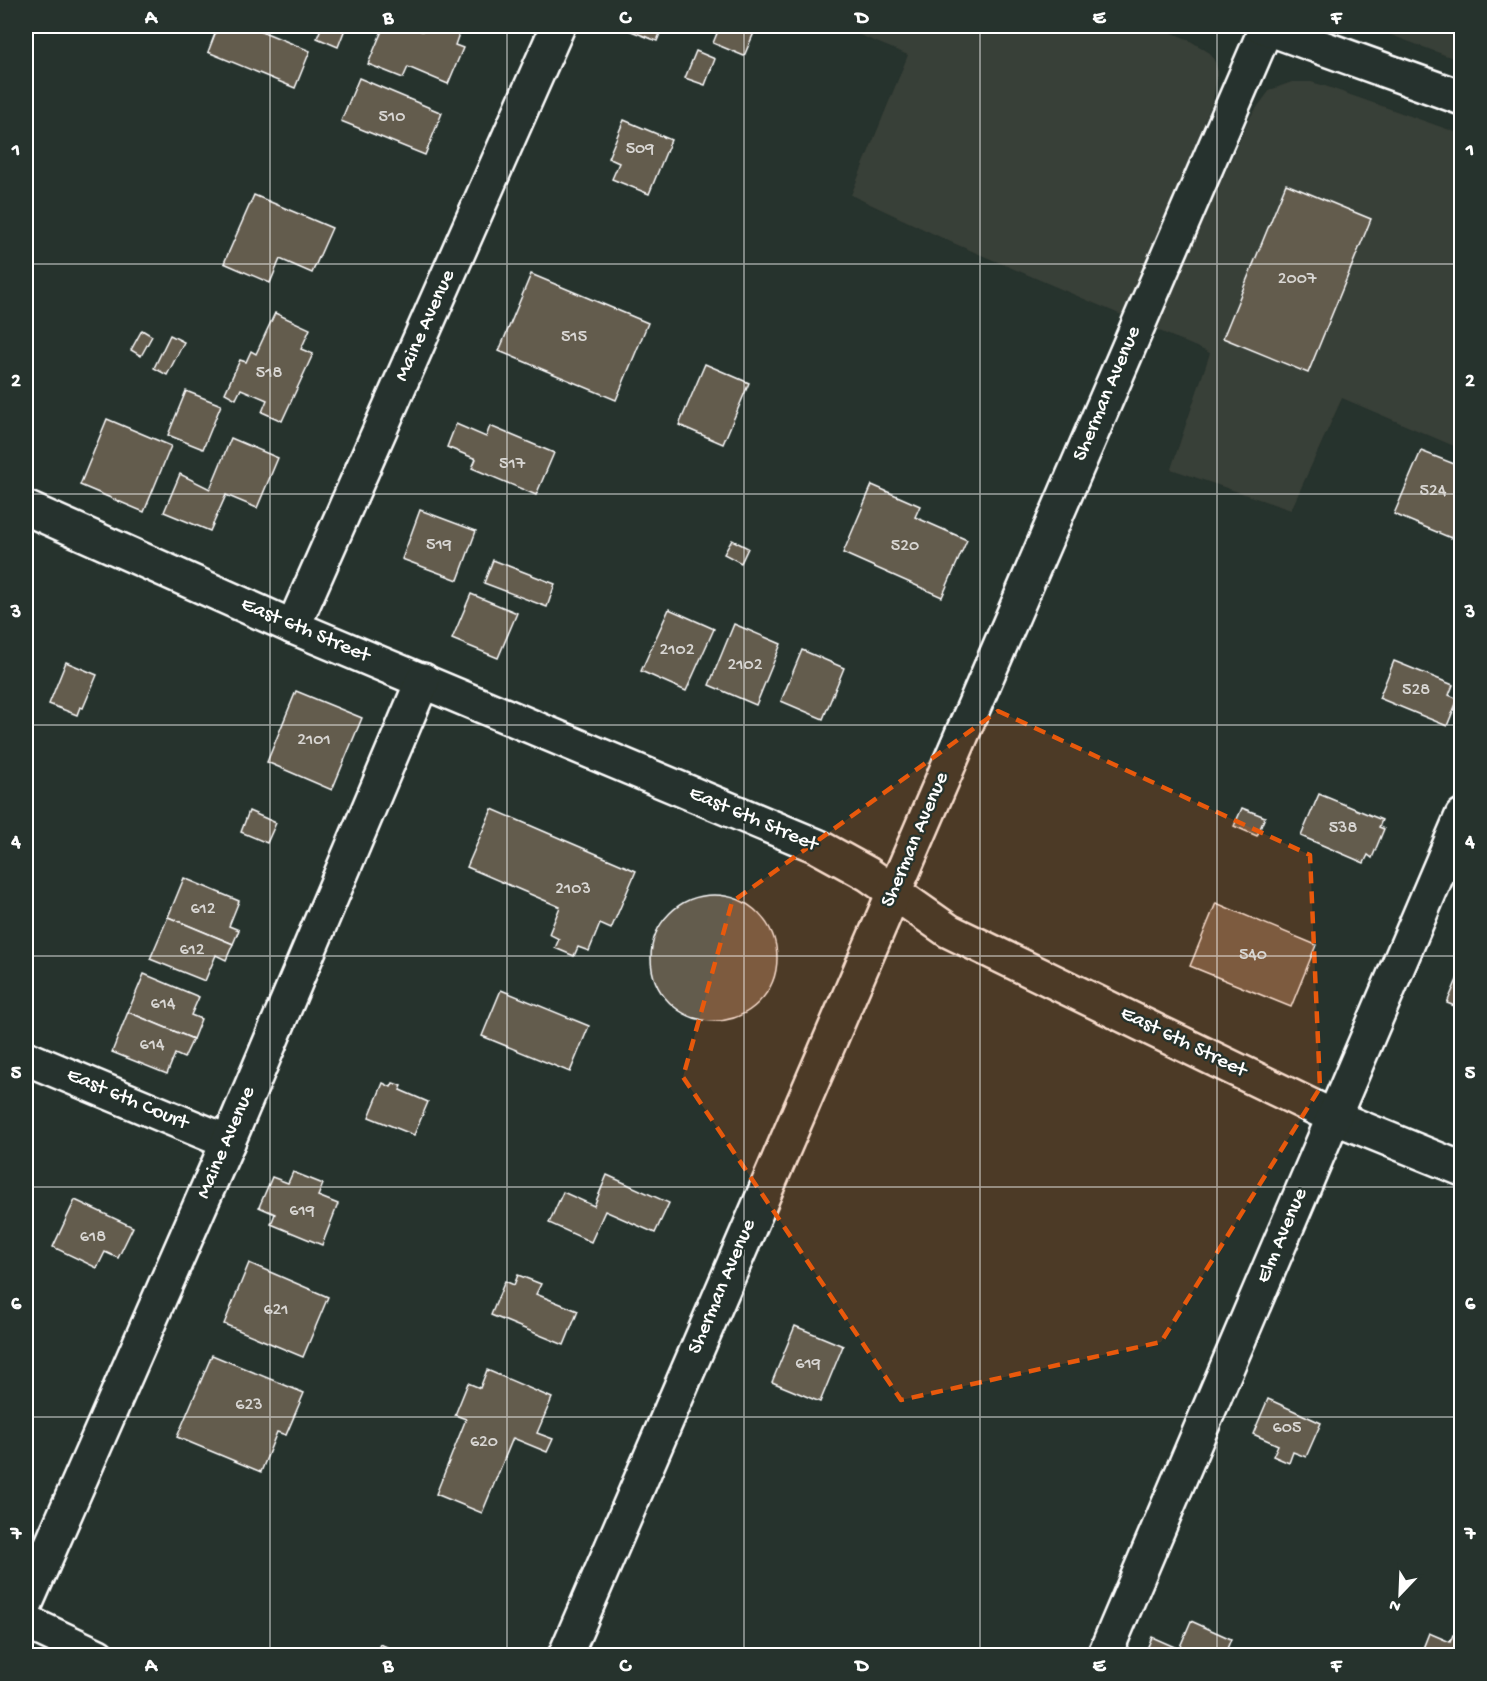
<svg xmlns="http://www.w3.org/2000/svg" width="1487" height="1681" viewBox="0 0 1487 1681" font-family="'Gochi Hand',sans-serif">
  <rect width="100%" height="100%" fill="#26332d"/>
  <filter id="ink" filterUnits="userSpaceOnUse"><feTurbulence type="fractalNoise" baseFrequency=".0167" numOctaves="2"/><feDisplacementMap in="SourceGraphic" scale="12" xChannelSelector="R" yChannelSelector="G"/><feConvolveMatrix kernelMatrix="1 2 1 2 8 2 1 2 1" color-interpolation-filters="sRGB"/></filter>
  <g filter="url(#ink)">
    <g fill="#393f37">
      <polygon points="838,26 1156,26 1187,39 1210,53 1215,62 1218,72 1213,101 1124,316 951,242 851,195 908,55"/>
      <polygon points="1367,26 1461,26 1461,61"/>
      <polygon points="1292,82 1311,82 1325,86 1461,134 1461,449 1342,398 1291,510 1171,469 1210,353 1155,329 1250,117 1270,90"/>
    </g>
    <g fill="#645b4e" stroke="#fff" stroke-width="1.5">
      <polygon points="218,26 249,26 310,51 295,88 208,52"/>
      <polygon points="322,26 336,26 345,29 338,47 317,38"/>
      <polygon points="384,26 408,26 422,31 425,26 447,26 460,31 455,45 463,48 448,84 408,67 403,78 368,64"/>
      <polygon points="618,26 663,26 657,41"/>
      <polygon points="720,26 749,26 756,28 744,56 713,43"/>
      <polygon points="696,51 715,59 705,85 685,78"/>
      <polygon points="359,78 442,113 425,155 341,121"/>
      <polygon points="624,120 671,140 649,194 612,179 619,163 608,158"/>
      <polygon points="1286,184 1371,219 1308,373 1223,338"/>
      <polygon points="254,195 332,228 312,273 280,259 270,283 224,263"/>
      <polygon points="531,274 648,323 616,400 499,351"/>
      <polygon points="275,313 310,329 301,349 313,354 282,421 262,412 267,400 241,389 236,399 225,393 240,360 246,362 251,351 256,354"/>
      <polygon points="142,330 152,336 141,356 131,350"/>
      <polygon points="170,335 184,342 167,375 154,368"/>
      <polygon points="705,364 749,383 723,444 679,425"/>
      <polygon points="186,391 221,405 203,449 168,435"/>
      <polygon points="107,419 171,446 144,512 80,485"/>
      <polygon points="456,424 486,437 490,426 554,453 536,495 472,468 476,459 447,447"/>
      <polygon points="231,438 278,458 257,508 226,495 210,531 164,512 180,474 210,489"/>
      <polygon points="1421,451 1462,467 1462,516 1460,516 1451,538 1394,514"/>
      <polygon points="872,485 920,506 915,517 967,540 942,597 843,553"/>
      <polygon points="420,510 476,531 458,580 402,559"/>
      <polygon points="732,540 748,548 741,563 724,554"/>
      <polygon points="493,560 555,584 547,607 484,583"/>
      <polygon points="471,594 517,613 498,658 452,639"/>
      <polygon points="669,609 714,629 686,691 641,671"/>
      <polygon points="734,624 781,644 756,705 709,685"/>
      <polygon points="802,650 844,668 823,719 781,701"/>
      <polygon points="1394,661 1453,685 1449,695 1458,699 1447,726 1379,698"/>
      <polygon points="66,662 97,675 83,708 80,707 77,715 49,704"/>
      <polygon points="296,691 362,718 332,790 267,762"/>
      <polygon points="1319,794 1382,820 1379,827 1384,829 1372,858 1368,855 1364,863 1301,836"/>
      <polygon points="1242,808 1265,817 1257,836 1234,826"/>
      <polygon points="492,809 636,871 611,929 600,924 589,951 578,947 574,956 555,948 559,939 549,934 560,907 467,867"/>
      <polygon points="249,811 276,823 267,843 241,832"/>
      <polygon points="184,878 239,901 229,926 239,930 233,944 168,917"/>
      <circle cx="714" cy="958" r="63"/>
      <polygon points="1216,903 1316,945 1291,1007 1190,966"/>
      <polygon points="168,917 233,944 226,960 216,955 205,981 150,959"/>
      <polygon points="1462,968 1462,1009 1447,1003"/>
      <polygon points="144,974 199,997 191,1015 201,1019 193,1039 128,1012"/>
      <polygon points="501,990 589,1026 570,1072 482,1036"/>
      <polygon points="128,1012 193,1039 184,1058 175,1054 167,1074 112,1052"/>
      <polygon points="383,1083 391,1087 393,1083 402,1086 400,1090 428,1102 414,1135 369,1117"/>
      <polygon points="293,1172 323,1184 318,1196 338,1204 322,1245 271,1224 275,1214 259,1207 272,1177 288,1183"/>
      <polygon points="607,1175 669,1203 655,1233 605,1211 591,1242 549,1223 563,1192 594,1206"/>
      <polygon points="75,1200 133,1227 118,1258 105,1252 97,1268 53,1247"/>
      <polygon points="249,1263 328,1297 303,1357 224,1324"/>
      <polygon points="518,1275 541,1284 536,1294 578,1311 564,1345 491,1315 505,1281 514,1285"/>
      <polygon points="795,1326 843,1346 820,1402 772,1382"/>
      <polygon points="212,1355 304,1393 286,1435 277,1432 261,1472 177,1437"/>
      <polygon points="487,1370 552,1398 537,1433 553,1439 547,1452 513,1438 482,1513 436,1494 466,1419 455,1415 468,1383 480,1388"/>
      <polygon points="1268,1399 1321,1423 1306,1457 1293,1452 1289,1463 1273,1456 1278,1445 1253,1434"/>
      <polygon points="26,1434 34,1438 26,1459"/>
      <polygon points="1191,1621 1231,1639 1224,1656 1144,1656 1152,1637 1179,1649"/>
      <polygon points="1429,1633 1450,1642 1453,1635 1462,1638 1462,1656 1420,1656"/>
      <polygon points="380,1644 408,1656 375,1656"/>
    </g>
    <g fill="none" stroke-linecap="round" stroke-linejoin="round">
      <defs>
        <g id="minor">
          <polyline points="26,508 293,627 817,846 868,874 949,931 1334,1117 1462,1169"/>
          <polyline points="293,627 558,26"/>
          <polyline points="26,1058 228,1142"/>
          <polyline points="26,1603 228,1142 423,680"/>
          <polyline points="26,1622 98,1656"/>
          <polyline points="565,1656 1267,26"/>
          <polyline points="1104,1656 1462,816"/>
        </g>
        <polyline id="major" points="1262,26 1462,98"/>
      </defs>
      <use href="#minor" stroke="#fff" stroke-width="38"/>
      <use href="#major" stroke="#fff" stroke-width="38"/>
      <use href="#minor" stroke="#26332d" stroke-width="33"/>
      <use href="#major" stroke="#26332d" stroke-width="33"/>
    </g>
  </g>
  <path fill="#e8590c" fill-opacity="0.2" stroke="#e8590c" stroke-width="4.5" stroke-dasharray="12 8" stroke-linejoin="round" d="M998,711l312,144 10,233 -159,254 -260,58 -218,-323 49,-175z"/>
  <path fill="none" stroke="#fff" stroke-width="1.5" stroke-opacity="0.55" d="M270,26v1630M507,26v1630M744,26v1630M980,26v1630M1217,26v1630M26,264h1436M26,494h1436M26,725h1436M26,956h1436M26,1187h1436M26,1417h1436"/>
  <g text-anchor="middle" dominant-baseline="central" stroke-width="4.5" stroke-linejoin="round" paint-order="stroke">
    <g font-size="18" fill="#d8d6d3">
      <text x="392" y="117">510</text>
      <text x="640" y="149">509</text>
      <text x="1297" y="279">2007</text>
      <text x="574" y="337">515</text>
      <text x="269" y="373">518</text>
      <text x="512" y="464">517</text>
      <text x="1433" y="491">524</text>
      <text x="439" y="545">519</text>
      <text x="905" y="546">520</text>
      <text x="677" y="650">2102</text>
      <text x="745" y="665">2102</text>
      <text x="1416" y="690">528</text>
      <text x="314" y="740">2101</text>
      <text x="1343" y="828">538</text>
      <text x="573" y="889">2103</text>
      <text x="203" y="909">612</text>
      <text x="192" y="950">612</text>
      <text x="1253" y="955">540</text>
      <text x="163" y="1004">614</text>
      <text x="152" y="1045">614</text>
      <text x="302" y="1211">619</text>
      <text x="93" y="1237">618</text>
      <text x="276" y="1310">621</text>
      <text x="808" y="1364">619</text>
      <text x="249" y="1405">623</text>
      <text x="1287" y="1428">605</text>
      <text x="484" y="1442">620</text>
    </g>
    <g font-size="21" fill="#fff" stroke="#26332d">
      <text transform="translate(426 326) rotate(-66)">Maine Avenue</text>
      <text transform="translate(1108 394) rotate(-67)">Sherman Avenue</text>
      <text transform="translate(305 631) rotate(23)">East 6th Street</text>
      <text transform="translate(753 820) rotate(23)">East 6th Street</text>
      <text transform="translate(916 840) rotate(-67)">Sherman Avenue</text>
      <text transform="translate(1183 1043) rotate(26)">East 6th Street</text>
      <text transform="translate(127 1100) rotate(23)">East 6th Court</text>
      <text transform="translate(227 1143) rotate(-67)">Maine Avenue</text>
      <text transform="translate(1283 1236) rotate(-67)">Elm Avenue</text>
      <text transform="translate(723 1287) rotate(-67)">Sherman Avenue</text>
    </g>
  </g>
  <rect width="1487" height="1681" fill="none" stroke="#26332d" stroke-width="66"/>
  <g transform="translate(1400 1594) rotate(203)" stroke="#26332d" stroke-width="4.5" paint-order="stroke">
  <path d="M0-4.5L10 22L0 15L-10 22Z" fill="#ffffff"/>
  <text y="-9" font-size="16" font-weight="bold" text-anchor="middle" fill="#ffffff">N</text>
  </g>
  <rect x="33" y="33" width="1421" height="1615" fill="none" stroke="#fff" stroke-width="2"/>
  <g font-size="20" text-anchor="middle" font-weight="bold" fill="#fff">
    <text x="151" y="23">A</text>
    <text x="388" y="23">B</text>
    <text x="625" y="23">C</text>
    <text x="862" y="23">D</text>
    <text x="1099" y="23">E</text>
    <text x="1336" y="23">F</text>
    <text x="16" y="155">1</text>
    <text x="1470" y="155">1</text>
    <text x="16" y="386">2</text>
    <text x="1470" y="386">2</text>
    <text x="16" y="617">3</text>
    <text x="1470" y="617">3</text>
    <text x="16" y="847">4</text>
    <text x="1470" y="847">4</text>
    <text x="16" y="1078">5</text>
    <text x="1470" y="1078">5</text>
    <text x="16" y="1309">6</text>
    <text x="1470" y="1309">6</text>
    <text x="16" y="1539">7</text>
    <text x="1470" y="1539">7</text>
    <text x="151" y="1671">A</text>
    <text x="388" y="1671">B</text>
    <text x="625" y="1671">C</text>
    <text x="862" y="1671">D</text>
    <text x="1099" y="1671">E</text>
    <text x="1336" y="1671">F</text>
  </g>
</svg>
